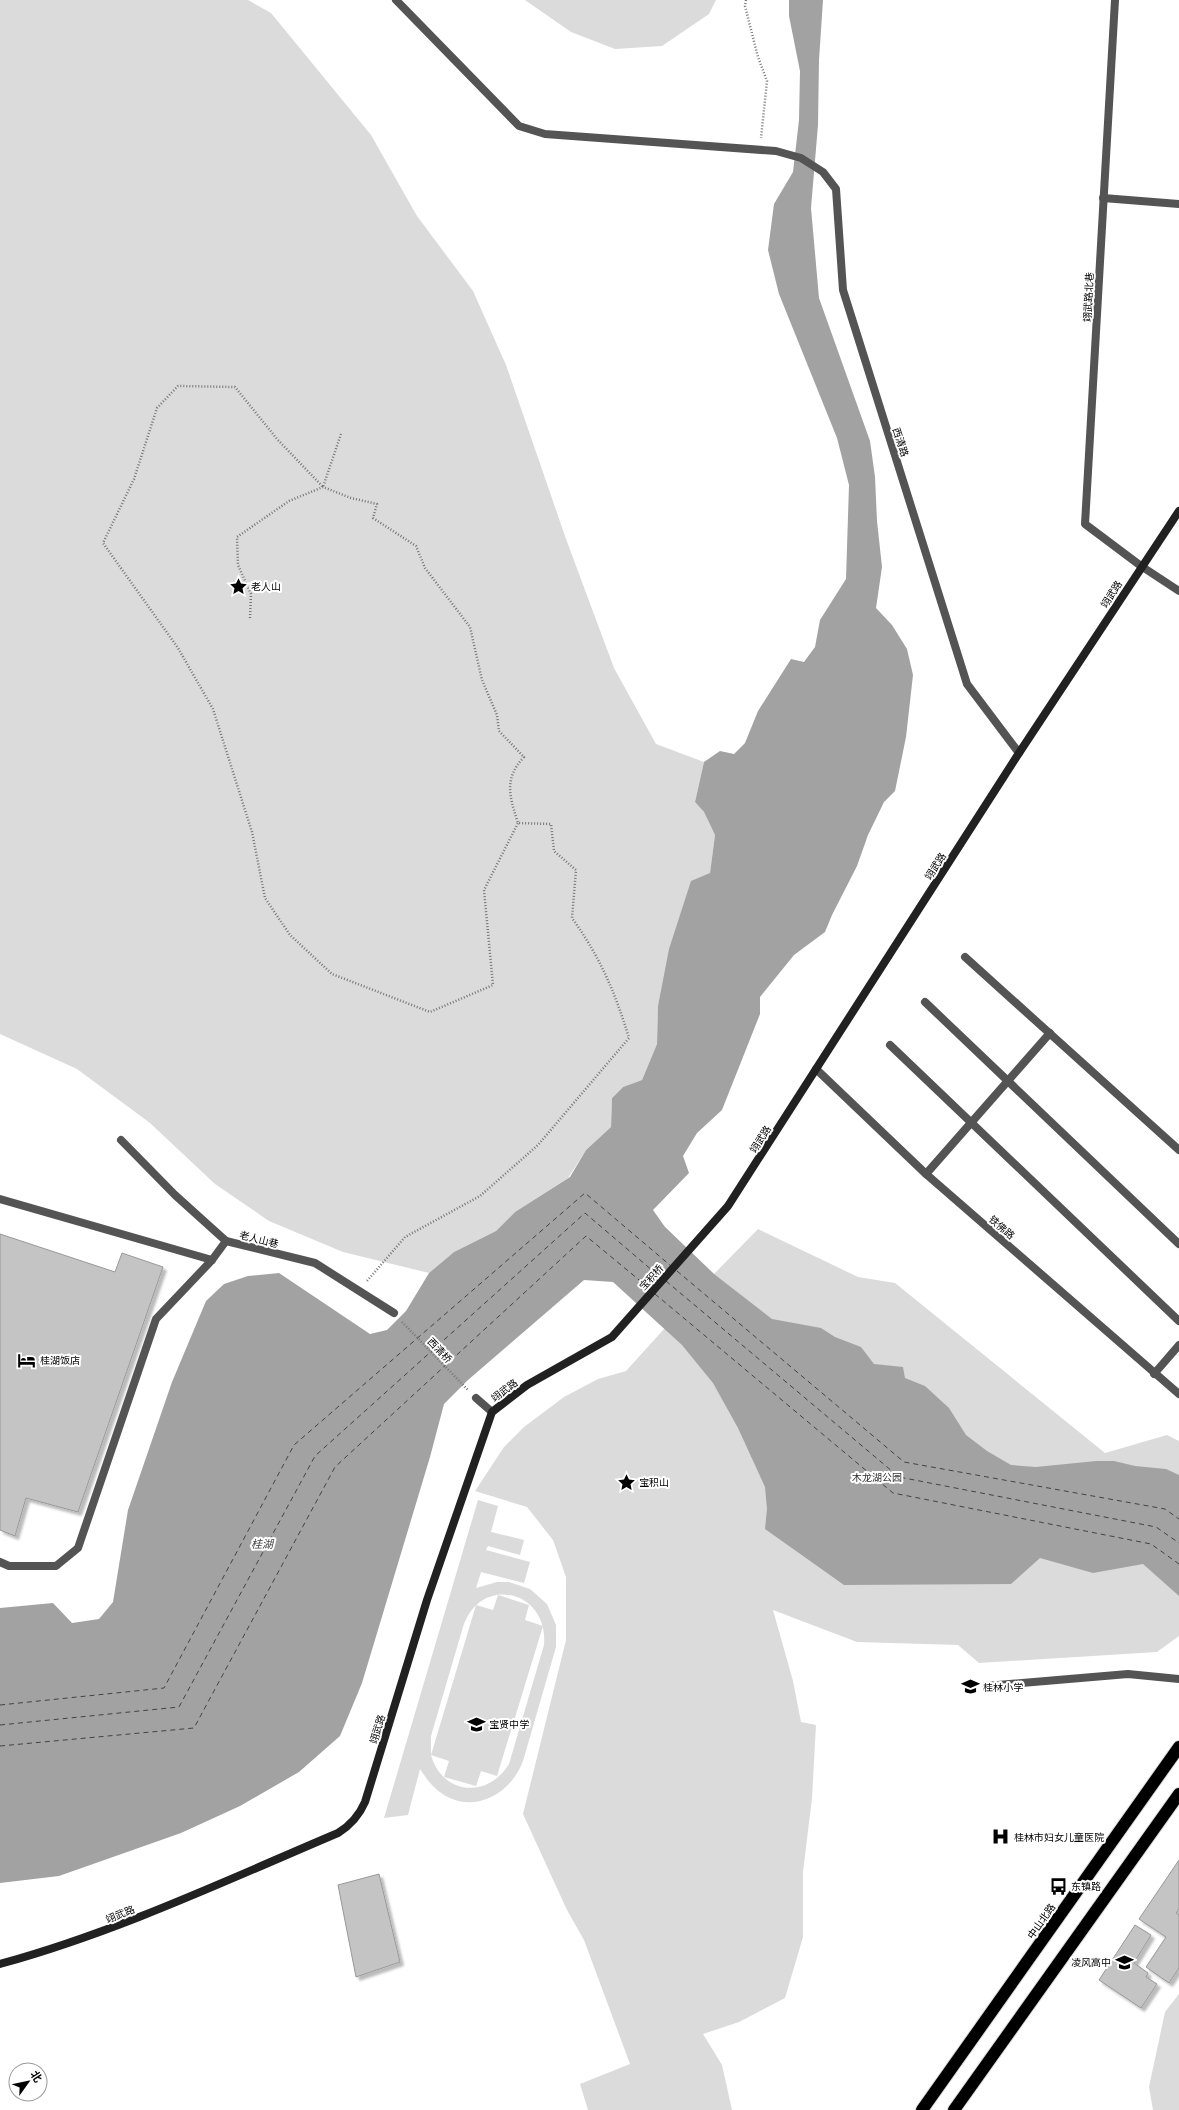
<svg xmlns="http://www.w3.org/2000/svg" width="1179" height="2110" viewBox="0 0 1179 2110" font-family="'Golos Text','Noto Sans SC',sans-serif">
  <defs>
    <filter id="shadow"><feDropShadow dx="3.5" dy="3.5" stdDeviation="1" flood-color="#0004"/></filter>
  </defs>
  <rect width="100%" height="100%" fill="#fff"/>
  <g fill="#dbdbdb" fill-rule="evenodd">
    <polygon points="0,0 248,0 271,13 371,135 417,216 473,291 506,365 566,539 614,668 656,744 704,762 695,802 704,812 715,835 710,873 658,1006 657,1044 642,1080 623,1087 612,1098 611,1127 586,1150 568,1178 515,1212 496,1231 454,1252 429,1273 343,1252 269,1221 215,1184 150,1123 77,1069 0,1034"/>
    <polygon points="525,0 716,0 709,14 662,46 615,49 571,32"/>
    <polygon points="665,1227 714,1274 758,1229 858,1277 895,1283 1105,1453 1167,1435 1179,1441 1179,1636 1157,1652 979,1663 958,1645 857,1642 773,1610 793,1681 801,1722 816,1725 812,1798 803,1872 803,1937 785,1998 739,2022 703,2034 722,2065 732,2110 588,2110 580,2084 630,2064 584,1940 567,1910 523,1814 566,1640 566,1577 553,1540 527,1507 475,1491 504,1447 524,1427 564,1397 598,1379 626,1371 664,1329"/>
    <path d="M478,1500l20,6 -7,26 33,8 -4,15 -32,-9 -2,4 44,12 -6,21 -43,-11 -5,16 21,-6h12l21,7 17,15 9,21v22l-33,114c-14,38 -59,57 -90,25 -5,-5 -9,-11 -13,-17l-12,46 -24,3zM498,1595l-5,15 -17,-5 -45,150v-19l32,-109c17,-53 86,-37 81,18l-35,119c-21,35 -67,31 -78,-9l18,6 -5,16 32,9 5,-15 16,5 46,-150 -18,-6 4,-15z"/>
    <polygon points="1179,1994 1179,2110 1153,2110 1149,2087 1165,2012"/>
  </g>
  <polygon fill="#a2a2a2" points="789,0 823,0 819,60 818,125 811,208 819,298 870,441 875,477 877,521 882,567 876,608 892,625 907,649 913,675 906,737 895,791 884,802 868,835 857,866 832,915 825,932 794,955 760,997 760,1014 722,1110 697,1133 683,1156 689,1173 653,1210 665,1227 714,1274 772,1319 821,1328 835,1337 861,1347 874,1364 903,1367 905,1378 925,1386 949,1408 966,1435 987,1451 1011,1465 1036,1467 1096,1461 1114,1461 1135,1466 1166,1469 1179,1475 1179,1596 1143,1564 1093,1573 1040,1558 1011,1584 844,1585 765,1529 767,1509 765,1487 738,1428 713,1383 682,1345 613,1282 584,1280 468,1380 444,1404 430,1457 362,1683 340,1736 299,1772 240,1806 181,1833 59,1876 0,1883 0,1608 53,1603 72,1623 99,1619 113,1602 128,1510 172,1382 206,1301 224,1284 248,1276 279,1273 370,1334 387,1330 406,1311 429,1273 454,1252 496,1231 515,1212 570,1177 586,1150 611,1127 612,1098 623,1087 642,1080 657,1044 658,1006 669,949 691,881 710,873 715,835 704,812 695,802 704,762 720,751 734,754 745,743 758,711 791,659 804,662 815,647 820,620 846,579 849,485 837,438 779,294 768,250 774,204 793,172 799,120 800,71 789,16"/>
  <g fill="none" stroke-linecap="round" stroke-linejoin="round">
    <g stroke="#434343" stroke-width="1" stroke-dasharray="5 4" stroke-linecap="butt">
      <polyline points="677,1271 904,1462 1165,1509 1179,1519"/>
      <polyline points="666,1281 899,1477 1156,1527 1179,1543"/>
      <polyline points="655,1294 893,1493 1151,1544 1179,1564"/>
      <polyline points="0,1705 164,1688 294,1445 585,1193 671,1266"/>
      <polyline points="0,1725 179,1707 315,1456 585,1213 660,1277"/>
      <polyline points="0,1746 194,1728 335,1467 586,1236 650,1289"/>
    </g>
  </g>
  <g fill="#c4c4c4" stroke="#989898" filter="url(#shadow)">
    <polygon points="0,1234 115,1272 122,1253 163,1267 78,1512 26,1498 15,1536 0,1530"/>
    <polygon points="1179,1860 1179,1909 1176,1913 1179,1915 1179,1968 1169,1983 1146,1967 1166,1937 1139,1919"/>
    <polygon points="379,1874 400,1962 356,1977 338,1885"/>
    <polygon points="1135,1925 1151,1935 1134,1963 1148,1973 1146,1977 1157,1984 1141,2008 1099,1980"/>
  </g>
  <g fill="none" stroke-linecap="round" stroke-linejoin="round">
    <defs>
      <g id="highway">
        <polyline points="922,2110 1179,1747"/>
        <polyline points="954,2110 1179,1794"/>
      </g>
    </defs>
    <use href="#highway" stroke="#dbdbdb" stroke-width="14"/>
    <g stroke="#767676" stroke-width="2.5" stroke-dasharray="1 2" stroke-linecap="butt">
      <polyline points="746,0 745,6 758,57 767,81 761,138"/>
      <polyline points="341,434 323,487 277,439 235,387 178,386 157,408 134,479 103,543 178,648 213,709 252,832 265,898 290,935 332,974 430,1012 493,985 484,890 518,823"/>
      <path d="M250,618l1,-24 -13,-29 -1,-28 52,-36 34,-14 28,11 26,6 -4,14 43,28 9,22 45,59 12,53 15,35 2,16 25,26c-21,22 -14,41 -6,66l33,1 3,27 22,19 -4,48c28,39 43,74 57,120l-91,107 -58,51 -75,41 -38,44"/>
      <polyline points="402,1322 468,1390"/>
    </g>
    <g stroke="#545454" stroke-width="8">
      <polyline points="1115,0 1085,524 1141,566 1179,591"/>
      <polyline points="1103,198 1179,204"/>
      <polyline points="965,957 1179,1150"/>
      <polyline points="925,1002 1179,1244"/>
      <polyline points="890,1045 1179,1321"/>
      <polyline points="121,1140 175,1195 226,1241 315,1263 394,1313"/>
      <polyline points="926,1174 1050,1033"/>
      <polyline points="1154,1374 1179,1345"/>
    </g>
    <g stroke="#545454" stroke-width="8">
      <polyline points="396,0 519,126 545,134 776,151 801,158 823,172 836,189 843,290 967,684 1019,753"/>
      <polyline points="816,1069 926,1174 1179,1394"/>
      <polyline points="0,1199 212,1260"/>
      <polyline points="476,1398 492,1412"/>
      <polyline points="0,1562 9,1566 56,1566 78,1548 156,1319 212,1260 226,1241"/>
      <polyline points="986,1686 1128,1674 1179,1679"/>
    </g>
    <path stroke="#212121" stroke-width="8" d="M0,1964c117,-32 227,-84 338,-131 13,-8 21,-17 27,-31l62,-202 65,-188 35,-27 85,-48 116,-131 291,-453 160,-242"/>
    <use href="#highway" stroke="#000" stroke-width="12"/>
  </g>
  <defs>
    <symbol id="sight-bare" viewBox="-9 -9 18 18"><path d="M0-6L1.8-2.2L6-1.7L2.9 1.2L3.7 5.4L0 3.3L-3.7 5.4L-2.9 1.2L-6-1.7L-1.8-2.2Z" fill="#000" stroke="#fff" stroke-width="2.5" paint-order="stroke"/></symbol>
    <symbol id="hotel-bare" viewBox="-9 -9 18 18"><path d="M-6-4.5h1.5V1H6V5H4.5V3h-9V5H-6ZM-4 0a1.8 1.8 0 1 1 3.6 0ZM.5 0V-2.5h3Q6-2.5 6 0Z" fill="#000" stroke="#fff" stroke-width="2.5" paint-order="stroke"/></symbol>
    <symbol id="school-bare" viewBox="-9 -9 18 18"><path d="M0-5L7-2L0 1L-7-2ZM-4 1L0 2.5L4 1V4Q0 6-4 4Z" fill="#000" stroke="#fff" stroke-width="2.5" paint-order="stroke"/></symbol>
    <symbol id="hospital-bare" viewBox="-9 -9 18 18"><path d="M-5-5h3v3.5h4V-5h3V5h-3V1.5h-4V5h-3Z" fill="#000" stroke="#fff" stroke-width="2.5" paint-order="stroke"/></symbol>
    <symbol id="bus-bare" viewBox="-9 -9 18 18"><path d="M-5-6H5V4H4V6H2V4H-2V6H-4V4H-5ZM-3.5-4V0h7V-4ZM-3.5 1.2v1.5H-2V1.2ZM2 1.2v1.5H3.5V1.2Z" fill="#000" stroke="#fff" stroke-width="2.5" paint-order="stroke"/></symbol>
  </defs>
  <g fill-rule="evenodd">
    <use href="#sight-bare" x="226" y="574" width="25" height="25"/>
    <use href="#hotel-bare" x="14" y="1348" width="25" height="25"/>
    <use href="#sight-bare" x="614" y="1470" width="25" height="25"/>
    <use href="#school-bare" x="958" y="1674" width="25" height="25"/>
    <use href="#school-bare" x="464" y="1712" width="25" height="25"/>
    <use href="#hospital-bare" x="988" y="1824" width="25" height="25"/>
    <use href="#bus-bare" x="1046" y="1874" width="25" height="25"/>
    <use href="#school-bare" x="1112" y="1950" width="25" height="25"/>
  </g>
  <g text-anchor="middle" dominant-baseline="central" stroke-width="4" stroke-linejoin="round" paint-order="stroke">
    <g font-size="10" fill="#000" stroke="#fff">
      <text transform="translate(1088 297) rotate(-87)">翊武路北巷</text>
      <text transform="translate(901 442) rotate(72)">西清路</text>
      <text transform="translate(1111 594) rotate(-57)">翊武路</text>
      <text transform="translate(935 866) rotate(-57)">翊武路</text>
      <text transform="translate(760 1139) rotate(-57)">翊武路</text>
      <text transform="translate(1002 1227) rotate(41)">铁佛路</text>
      <text transform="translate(259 1239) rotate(14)">老人山巷</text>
      <text transform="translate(651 1277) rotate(-48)">宝积桥</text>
      <text transform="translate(440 1350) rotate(46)">西清桥</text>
      <text transform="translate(504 1390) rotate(-37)">翊武路</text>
      <text transform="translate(377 1729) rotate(-73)">翊武路</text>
      <text transform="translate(120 1914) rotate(-22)">翊武路</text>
      <text transform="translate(1041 1921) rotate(-55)">中山北路</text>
    </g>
    <g font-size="10" fill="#000" stroke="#fff" text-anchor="start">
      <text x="251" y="586">老人山</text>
      <text x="40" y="1360">桂湖饭店</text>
      <text x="639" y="1482">宝积山</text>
      <text x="983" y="1687">桂林小学</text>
      <text x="489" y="1724">宝贤中学</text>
      <text x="1014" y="1837">桂林市妇女儿童医院</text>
      <text x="1071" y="1886">东镇路</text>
      <text x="1111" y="1962" text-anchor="end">凌风高中</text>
    </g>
    <g font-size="10" fill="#323232" stroke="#fff">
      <text x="877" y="1477">木龙湖公园</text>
    </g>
    <g font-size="11" font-style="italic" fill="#434343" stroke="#fff">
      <text x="262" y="1543">桂湖</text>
    </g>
  </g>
  <g transform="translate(28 2082) rotate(57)"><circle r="19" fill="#ffffff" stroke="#999999"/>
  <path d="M0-3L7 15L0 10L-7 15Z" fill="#000000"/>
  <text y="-6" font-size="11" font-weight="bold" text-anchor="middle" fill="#000000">北</text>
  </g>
</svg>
